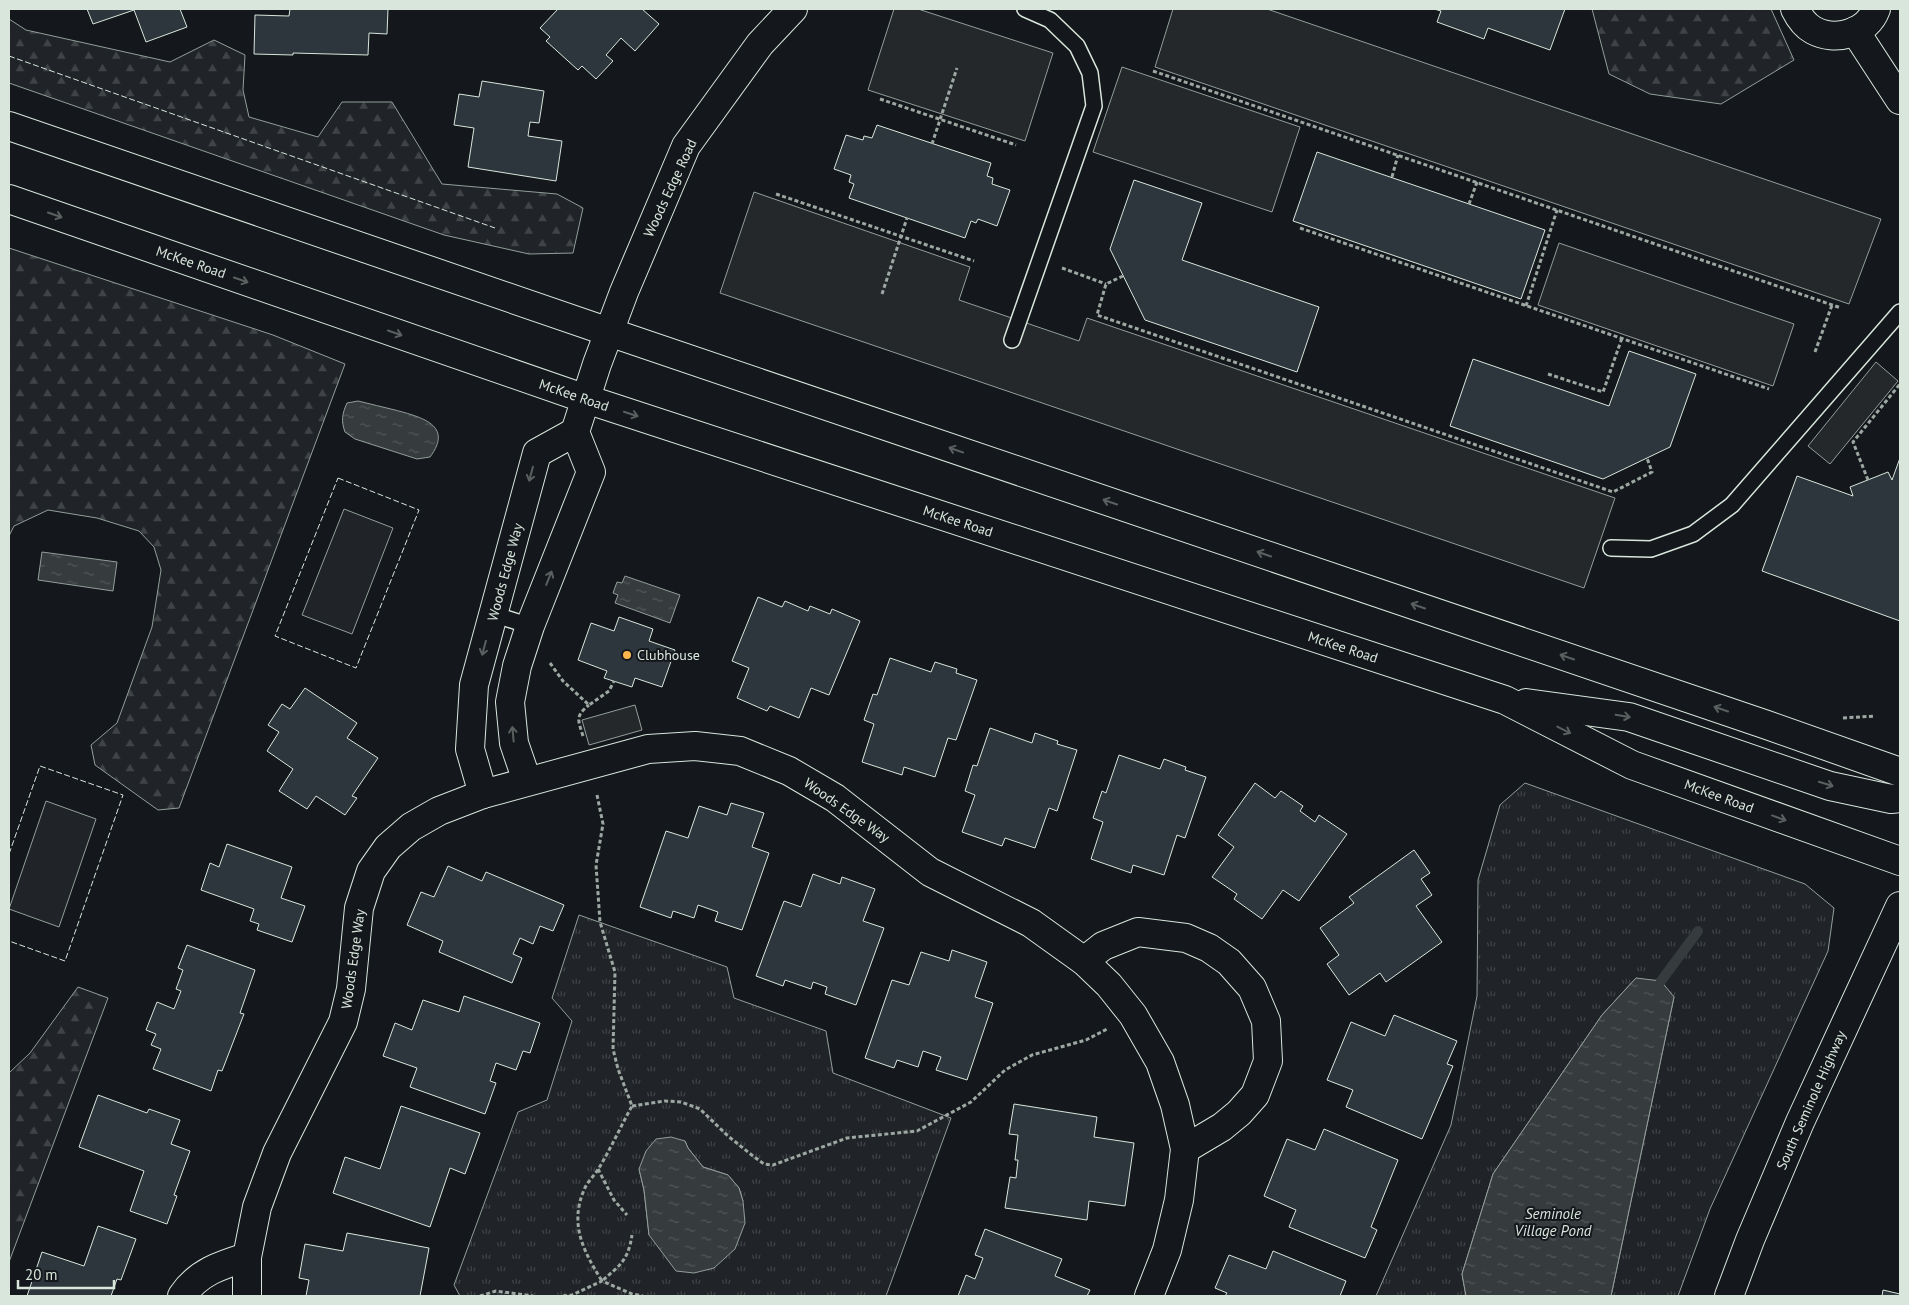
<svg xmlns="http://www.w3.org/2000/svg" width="1909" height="1305" viewBox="0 0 1909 1305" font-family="'PT Sans',sans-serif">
  <defs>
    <pattern id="grass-tufts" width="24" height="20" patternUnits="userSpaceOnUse" patternTransform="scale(1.25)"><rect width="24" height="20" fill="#202428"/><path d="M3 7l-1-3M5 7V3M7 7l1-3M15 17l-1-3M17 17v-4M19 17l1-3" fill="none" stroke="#404447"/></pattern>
    <pattern id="forest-firs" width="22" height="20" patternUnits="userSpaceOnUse" patternTransform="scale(1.25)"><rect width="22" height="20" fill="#202428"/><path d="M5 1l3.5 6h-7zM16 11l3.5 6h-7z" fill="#404447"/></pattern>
    <pattern id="water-ripples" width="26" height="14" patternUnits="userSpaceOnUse" patternTransform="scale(1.25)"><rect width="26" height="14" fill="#363b3e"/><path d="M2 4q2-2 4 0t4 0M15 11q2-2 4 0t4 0" fill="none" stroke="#525759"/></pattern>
  </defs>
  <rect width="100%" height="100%" fill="#14181c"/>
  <g fill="url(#grass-tufts)" stroke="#939e99" fill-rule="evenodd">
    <polygon points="1525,783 1805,884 1834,908 1828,951 1710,1209 1678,1296 1611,1296 1674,997 1636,978 1602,1015 1493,1174 1462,1274 1466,1296 1376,1296 1451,1125 1477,996 1478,880 1500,805"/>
    <path d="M579,915l148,52 7,31 92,33 7,42 118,45 -65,178h-426l-6,-11 64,-173 29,-12 25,-79 -20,-23zM685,1141l3,7 15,19 25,8 11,13 4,13 -94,34 -5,-45 -5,-21z"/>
  </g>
  <g fill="url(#forest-firs)" stroke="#939e99">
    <polygon points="1592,9 1771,9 1794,60 1721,104 1650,94 1609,74"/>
    <polygon points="9,19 26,30 170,62 214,40 245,55 243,90 249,117 318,137 342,102 392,102 442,184 557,194 583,208 573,253 529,254 444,235 9,83"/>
    <polygon points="9,248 273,335 345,364 179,808 158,810 95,765 91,745 117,723 152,627 161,570 154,547 139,531 97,518 48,510 14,526 9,536"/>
    <polygon points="78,987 108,998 9,1262 9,1073 30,1053"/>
  </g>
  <g fill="#202428" stroke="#939e99">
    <polygon points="344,509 393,528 352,634 302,615"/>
    <polygon points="46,801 96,819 59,927 9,909"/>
  </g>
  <g fill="#24282b" stroke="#939e99">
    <polygon points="894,9 918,9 1053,53 1025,141 868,90"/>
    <polygon points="1173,9 1267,9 1881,219 1849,304 1155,67"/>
    <polygon points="1122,67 1300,127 1272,212 1093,152"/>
    <polygon points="754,192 970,267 959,300 1079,341 1087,318 1615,498 1584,588 720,293"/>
    <polygon points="1559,243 1794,324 1773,386 1538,305"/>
    <polygon points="1876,362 1898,381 1830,464 1808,446"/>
    <polygon points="635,705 642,730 589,745 582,720"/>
  </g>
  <g fill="url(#water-ripples)" stroke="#939e99">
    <path d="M358,401c12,3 25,6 37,9 26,7 59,15 35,47l-13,2 -62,-20 -10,-7c-4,-11 -3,-18 2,-29z"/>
    <polygon points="42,552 117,562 113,591 38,580"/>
    <polygon points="625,576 680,595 670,623 615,603 618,595 613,593 617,582 622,583"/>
    <polygon points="1636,978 1661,981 1674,997 1611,1296 1466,1296 1462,1274 1493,1174 1602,1015"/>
    <polygon points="671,1137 685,1141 688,1148 703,1167 728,1175 739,1188 743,1201 745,1223 735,1249 714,1268 694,1273 676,1271 649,1235 644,1190 639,1169 646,1151 656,1139"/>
  </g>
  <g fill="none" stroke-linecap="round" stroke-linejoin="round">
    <polyline stroke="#363b3e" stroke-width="10" points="1661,981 1698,931"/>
  </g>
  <g fill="#2c363c" stroke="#d8e6dc">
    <polygon points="87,9 180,9 187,27 146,42 134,10 93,24"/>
    <polygon points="290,9 388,9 387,34 369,33 368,55 293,53 293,55 254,54 255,15 289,16"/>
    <polygon points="558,9 642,9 659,24 635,51 621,38 606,55 613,61 596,79 582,66 578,70 546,41 550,37 540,28"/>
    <polygon points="1434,9 1565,9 1550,50 1488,28 1484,39 1437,22 1441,11"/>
    <polygon points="482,81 544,91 539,123 530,122 528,136 562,141 556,181 468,167 474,128 454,125 459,94 479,97"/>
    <polygon points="877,125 991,163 987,176 993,178 992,184 1010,190 997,226 978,219 976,223 971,221 965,238 849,198 854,184 849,182 851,175 834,169 846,135 863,140 864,136 872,138"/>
    <polygon points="1317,152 1545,230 1521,299 1293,221"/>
    <polygon points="1134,180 1202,203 1182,260 1319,307 1297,372 1145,320 1110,249"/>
    <polygon points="1629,351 1696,374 1670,447 1603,479 1450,426 1473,359 1609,406"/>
    <polygon points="1900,458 1900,621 1762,571 1797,476 1853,496 1850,487 1888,472 1892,480"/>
    <polygon points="758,597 782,607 785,601 808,611 810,606 830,614 832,609 860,621 829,695 811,688 799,718 770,706 767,711 737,698 749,668 732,661"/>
    <polygon points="619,617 653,629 649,641 675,650 662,687 635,678 632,687 604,678 607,671 578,660 591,623 614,631"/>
    <polygon points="890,658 931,672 935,662 957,669 956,673 977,680 956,740 948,738 935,777 904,767 902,775 862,762 874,724 864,720 873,694 877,695"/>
    <polygon points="305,688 357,723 347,738 378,758 352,796 357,798 345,815 316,796 307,809 279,791 293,769 267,751 279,732 268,725 282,704 290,709"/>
    <polygon points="990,728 1032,743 1035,733 1058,741 1057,744 1077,750 1057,811 1049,808 1035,848 1005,838 1002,846 962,832 975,795 965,791 973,765 977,766"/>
    <polygon points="1119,755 1160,769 1164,759 1186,767 1185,770 1206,777 1185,838 1177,835 1164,875 1133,865 1131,873 1091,859 1103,822 1093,818 1102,791 1106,793"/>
    <polygon points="1255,783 1275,798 1281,791 1303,806 1300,811 1315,822 1319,815 1347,834 1299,901 1283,890 1262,919 1234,899 1237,894 1212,877 1234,847 1218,835"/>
    <polygon points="731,803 764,813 752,847 769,853 742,930 715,921 718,912 698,905 694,918 673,911 671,918 640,907 666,831 688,838 699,806 727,815"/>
    <polygon points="227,844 292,867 281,898 305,906 292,942 257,930 259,924 250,921 254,909 201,890 210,863 219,867"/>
    <polygon points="1414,850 1430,873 1421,879 1432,895 1416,906 1442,942 1386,982 1380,973 1349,995 1327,964 1339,955 1320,928 1354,903 1349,897"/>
    <polygon points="448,866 482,881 486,872 564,905 553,931 540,926 533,944 520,938 513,954 522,958 512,983 439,952 443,941 407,925 421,892 434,897"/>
    <polygon points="813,874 840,884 842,877 875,889 863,921 884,928 856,1005 825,994 827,987 813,982 811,989 785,980 783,986 756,976 784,901 801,907"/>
    <polygon points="187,945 255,970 240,1013 244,1014 222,1071 218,1070 211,1091 153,1069 161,1049 151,1045 156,1034 146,1030 157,1002 174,1009 181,991 176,989 183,970 178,968"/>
    <polygon points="952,950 987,962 975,997 993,1003 967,1080 936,1070 941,1057 923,1051 918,1067 897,1060 894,1068 865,1058 892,980 909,985 921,952 949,961"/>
    <polygon points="464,996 540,1023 530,1053 523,1051 516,1070 496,1063 490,1081 496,1083 485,1114 410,1087 417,1068 383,1056 395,1023 412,1030 423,1000 459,1012"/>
    <polygon points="1394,1015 1457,1041 1447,1064 1453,1066 1422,1139 1346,1107 1353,1090 1327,1080 1351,1022 1385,1036"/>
    <polygon points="98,1095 147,1113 149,1109 180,1120 171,1144 190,1151 174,1195 177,1196 167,1224 130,1211 144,1171 79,1147"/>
    <polygon points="1014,1104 1097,1117 1094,1137 1134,1143 1125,1206 1089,1201 1087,1220 1005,1208 1010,1177 1016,1178 1018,1160 1015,1160 1018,1135 1009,1134"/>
    <polygon points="401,1106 480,1133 465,1174 450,1168 430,1227 333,1193 345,1157 380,1169"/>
    <polygon points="1324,1129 1398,1160 1371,1227 1377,1230 1365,1258 1289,1227 1296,1210 1264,1196 1287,1139 1315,1150"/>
    <polygon points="98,1226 136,1239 121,1280 117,1279 111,1296 27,1296 42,1252 84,1266"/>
    <polygon points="985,1229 1062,1259 1055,1276 1090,1290 1087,1296 958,1296 966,1275 975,1279 983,1258 975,1255"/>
    <polygon points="347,1233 429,1248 420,1296 306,1296 309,1280 299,1278 305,1244 343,1251"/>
    <polygon points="1273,1251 1346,1281 1340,1296 1225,1296 1227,1293 1215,1288 1229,1255 1266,1269"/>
    <polygon points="1883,1290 1900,1294 1900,1296 1882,1296"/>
  </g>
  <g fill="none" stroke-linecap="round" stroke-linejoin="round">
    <defs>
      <g id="service">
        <polyline points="1012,340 1094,106 1090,73 1077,46 1050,20 1025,9"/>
        <polyline points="1611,548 1651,549 1693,534 1732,505 1900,312"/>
        <polyline points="493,614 530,626"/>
      </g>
      <g id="minor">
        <path d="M1795,9c4,8 9,16 18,21 22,12 54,4 63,-21"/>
        <polyline points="1855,31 1900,100"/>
        <polyline points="527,781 514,743 510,702 517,666 530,626 591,472 575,432 597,364 624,292 686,146 760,44 793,9"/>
        <polyline points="483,794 470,749 474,685 537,453 575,432"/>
        <polyline points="1084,961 1103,946 1138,932 1186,938 1209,948 1229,962 1252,988 1266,1021 1268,1061 1255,1095 1239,1113 1222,1127 1185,1149"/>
        <path d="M182,1296c16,-24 39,-31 65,-39"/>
        <polyline points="247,1296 247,1257 257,1207 277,1153 343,1022 351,989 359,908 371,871 388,847 411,827 439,811 483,794 648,749 695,746 740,751 789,771 835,798 930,872 1031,923 1084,961 1109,985 1133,1015 1160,1062 1175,1105 1185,1149 1179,1200 1167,1250 1149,1296"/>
      </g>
      <polyline id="tertiary" points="1729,1296 1750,1240 1800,1122 1900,906"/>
      <g id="secondary">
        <polyline points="9,126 609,332 1767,725 1900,772"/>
        <polyline points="9,199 586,399 1505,700 1632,765 1900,861"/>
        <polyline points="1526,703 1629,717 1830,786 1891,799 1900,798"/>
      </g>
    </defs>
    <use href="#service" stroke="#d8e6dc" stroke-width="18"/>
    <use href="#minor" stroke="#d8e6dc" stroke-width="30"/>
    <use href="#tertiary" stroke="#d8e6dc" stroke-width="30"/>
    <use href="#secondary" stroke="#d8e6dc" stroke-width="30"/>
    <g stroke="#9da8a2" stroke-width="3" stroke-dasharray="4 2.5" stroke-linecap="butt">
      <polyline points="1153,71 1841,308"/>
      <polyline points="880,99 1016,145"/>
      <polyline points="932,144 957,68"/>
      <polyline points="1392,177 1398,155"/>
      <polyline points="776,194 974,261"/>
      <polyline points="1469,204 1477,182"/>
      <polyline points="1300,228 1769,389"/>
      <polyline points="1062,268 1106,284"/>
      <polyline points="1123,276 1106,284 1097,315 1613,492 1652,472 1647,458"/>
      <polyline points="882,294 907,218"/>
      <polyline points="1526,306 1557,210"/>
      <polyline points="1815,352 1832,305"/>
      <polyline points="1548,374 1603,392 1622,338"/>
      <polyline points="1868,480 1853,442 1900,384"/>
      <polyline points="550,663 563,681 589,705 609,691 614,681"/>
      <polyline points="1843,718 1875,716"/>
      <path d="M583,736c-5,-16 -8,-20 6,-31"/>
      <path d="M597,795l6,29 -7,41 4,57 15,50 -2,77 5,20 14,37c-11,20 -21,42 -33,62 -4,7 -12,14 -15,22 -15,35 0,62 18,91 18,-16 26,-20 30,-46"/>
      <polyline points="632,1106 665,1101 681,1102 700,1109 728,1136 753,1156 764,1164 773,1165 847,1138 917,1131 971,1102 1005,1070 1032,1055 1086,1040 1107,1029"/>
      <polyline points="598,1169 614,1200 627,1215"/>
      <polyline points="480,1296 496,1291 533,1296"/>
      <polyline points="563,1296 572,1295 602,1281 632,1294 643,1296"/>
    </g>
    <use href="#service" stroke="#14181c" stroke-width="15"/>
    <use href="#minor" stroke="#14181c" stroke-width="28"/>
    <use href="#tertiary" stroke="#14181c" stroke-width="28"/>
    <use href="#secondary" stroke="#14181c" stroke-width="28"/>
    <g stroke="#d8e6dc" stroke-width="1" stroke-dasharray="6 2.5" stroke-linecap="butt">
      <polyline points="9,56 495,228"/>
      <polygon points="338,478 419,510 356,668 275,636"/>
      <polyline points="9,854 40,766 123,795 65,961 9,941"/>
    </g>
  </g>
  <defs><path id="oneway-shaft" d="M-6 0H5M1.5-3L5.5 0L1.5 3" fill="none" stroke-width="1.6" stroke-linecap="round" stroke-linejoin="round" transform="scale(1.25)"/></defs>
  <g stroke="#59605f">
    <use href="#oneway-shaft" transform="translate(55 215) rotate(19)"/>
    <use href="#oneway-shaft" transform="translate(241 280) rotate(19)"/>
    <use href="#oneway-shaft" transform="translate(395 333) rotate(19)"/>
    <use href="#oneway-shaft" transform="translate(631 414) rotate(18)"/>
    <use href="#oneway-shaft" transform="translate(956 450) rotate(-161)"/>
    <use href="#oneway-shaft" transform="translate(531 474) rotate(105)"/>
    <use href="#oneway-shaft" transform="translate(1110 502) rotate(-161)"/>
    <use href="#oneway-shaft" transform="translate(1264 554) rotate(-161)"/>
    <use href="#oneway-shaft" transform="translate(549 578) rotate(-68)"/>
    <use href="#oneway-shaft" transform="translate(1418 606) rotate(-161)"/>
    <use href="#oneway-shaft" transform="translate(484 648) rotate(105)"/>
    <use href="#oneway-shaft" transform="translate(1567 657) rotate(-161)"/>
    <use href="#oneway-shaft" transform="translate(1721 709) rotate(-161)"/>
    <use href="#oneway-shaft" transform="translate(1623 716) rotate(9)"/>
    <use href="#oneway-shaft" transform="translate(1564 730) rotate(27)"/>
    <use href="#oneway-shaft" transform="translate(513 734) rotate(-95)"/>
    <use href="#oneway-shaft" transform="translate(1826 784) rotate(17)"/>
    <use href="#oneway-shaft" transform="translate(1779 818) rotate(20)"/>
  </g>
  <circle fill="#ffb74d" stroke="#14181c" stroke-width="2" cx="627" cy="655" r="5"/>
  <g text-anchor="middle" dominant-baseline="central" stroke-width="4" stroke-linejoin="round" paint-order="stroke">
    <g font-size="14" fill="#d8e6dc" stroke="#14181c">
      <text transform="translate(670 188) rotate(-65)">Woods Edge Road</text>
      <text transform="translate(191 262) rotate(19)">McKee Road</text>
      <text transform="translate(574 395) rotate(19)">McKee Road</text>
      <text transform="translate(958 521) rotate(18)">McKee Road</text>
      <text transform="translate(505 572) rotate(-75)">Woods Edge Way</text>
      <text transform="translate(1343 647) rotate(18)">McKee Road</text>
      <text transform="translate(1719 796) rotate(20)">McKee Road</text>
      <text transform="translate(847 810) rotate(35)">Woods Edge Way</text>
      <text transform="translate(353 959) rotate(-82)">Woods Edge Way</text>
      <text transform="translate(1811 1100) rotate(-66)">South Seminole Highway</text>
    </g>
    <g font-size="14" fill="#d8e6dc" stroke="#14181c" text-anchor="start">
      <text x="637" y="655">Clubhouse</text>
    </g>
    <g font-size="15" font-style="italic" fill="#d8e6dc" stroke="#14181c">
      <text x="1553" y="1213">Seminole<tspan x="1553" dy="17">Village Pond</tspan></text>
    </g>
  </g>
  <rect width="1909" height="1305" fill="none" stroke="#d8e6dc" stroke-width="20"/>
  <path d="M18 1280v8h96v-8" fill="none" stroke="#d8e6dc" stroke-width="2.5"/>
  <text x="25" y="1280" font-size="15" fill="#d8e6dc" stroke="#14181c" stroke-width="4" paint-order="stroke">20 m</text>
</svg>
